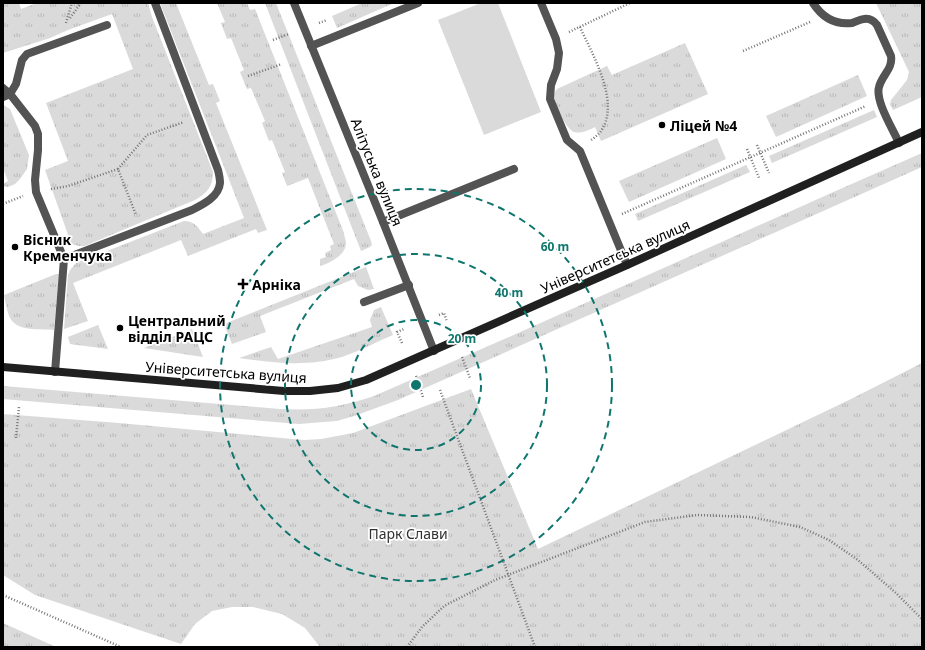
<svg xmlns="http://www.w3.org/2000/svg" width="925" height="650" viewBox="0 0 925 650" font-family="'Noto Sans',sans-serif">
  <defs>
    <pattern id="grass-tufts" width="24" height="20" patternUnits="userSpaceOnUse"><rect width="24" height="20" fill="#dadada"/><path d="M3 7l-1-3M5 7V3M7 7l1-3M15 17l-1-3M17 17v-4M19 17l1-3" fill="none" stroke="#b9b9b9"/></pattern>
  </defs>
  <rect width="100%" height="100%" fill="#fff"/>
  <g fill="url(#grass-tufts)">
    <path d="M3,3h16l2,6 16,-6h111l4,14 61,155c0,15 -6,21 -18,28l-101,42c-9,5 -14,6 -23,1l-26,-73 23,-9 -22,-58 87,-34 -21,-55 -44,16 -18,8 -47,15z"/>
    <path d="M160,3h16l33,82 4,-1 7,17 -4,2 51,127 -9,3 -2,-4 -68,27 -7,-16 -108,43 15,38 -24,8 4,-54 2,-5 6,-7 108,-42c10,0 14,6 19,13l41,-16z"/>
    <path d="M217,3h30l3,7 5,-1 89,224c0,3 2,7 2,10 0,12 -16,20 -26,23v-7l6,-2 -1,-4 6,-3 -1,-4 4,-2 -26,-66 -21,8 -5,-13 3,-1 -13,-32 -3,1 -7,-18 3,-2 -14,-33 -4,1 -7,-17 4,-2 -13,-32 -4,1 -6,-16 4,-1z"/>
    <polygon points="265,3 276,3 371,241 372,245 370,247 361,251"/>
    <polygon points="362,3 394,3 337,28 332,16"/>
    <polygon points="876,3 922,3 922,97 893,110 890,104 891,100 907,80 909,72"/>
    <path d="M685,43l23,51 -107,47 -6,-14c-6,3 -14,7 -21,5 -8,-3 -19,-27 -20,-35 0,-3 1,-6 3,-8l50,-23 5,9z"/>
    <polygon points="858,75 867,96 776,137 766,116"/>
    <polygon points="3,105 10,109 29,155 27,169 20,179 15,184 8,187 3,186 3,184 8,181 3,168"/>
    <polygon points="874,110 877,117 772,163 769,156"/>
    <polygon points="717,138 726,159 629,202 619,181"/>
    <path d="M922,153v14l-524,233 -44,16 -17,5 -38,3 -296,-25v-13l277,23c36,2 61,-2 94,-13 184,-79 365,-163 548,-243z"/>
    <polygon points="746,165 750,172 638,221 635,214"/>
    <polygon points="366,267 374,289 368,290 358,286 354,279 260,316 266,332 232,344 224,324"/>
    <path d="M56,274h3l-5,56c-12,-1 -32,1 -41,-8 -6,-6 -7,-19 -9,-27z"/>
    <path d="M381,307l12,28c-17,7 -33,16 -51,22 -35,10 -68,6 -103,1l32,-11 7,12 94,-32 -2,-7 4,-10z"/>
    <polygon points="98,325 108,349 70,344 68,337"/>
    <polygon points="192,329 203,357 144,348"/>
    <polygon points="922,363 922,647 320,647 305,628 282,614 253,607 232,607 212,611 195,624 181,644 35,595 3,575 3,414 119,423 304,440 321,439 353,433 471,389 538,549 851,399"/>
    <polygon points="3,623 56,647 3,647"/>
  </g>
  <polygon fill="#dadada" points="481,3 498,3 541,112 484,135 438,20"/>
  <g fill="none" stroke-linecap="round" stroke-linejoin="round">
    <g stroke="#757575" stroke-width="2.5" stroke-dasharray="1 2" stroke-linecap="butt">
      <polyline points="70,18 81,3"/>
      <polyline points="66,23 72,3"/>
      <polyline points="319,23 327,20"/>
      <path d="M580,27c12,27 41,75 21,104 -2,3 -7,7 -11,10"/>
      <polyline points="569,32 630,3"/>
      <polyline points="273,40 289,34"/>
      <polyline points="743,51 810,22"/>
      <polyline points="248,76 282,64"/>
      <polyline points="757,145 769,173"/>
      <polyline points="747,149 759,178"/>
      <polyline points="118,169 147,135 184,122"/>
      <polyline points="51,189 68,186 118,169 136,215"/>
      <polyline points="3,204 23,196"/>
      <polyline points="622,214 866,106"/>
      <polyline points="439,315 444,313 447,322"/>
      <polyline points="402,343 397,332 404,329"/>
      <polyline points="462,357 470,378"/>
      <polyline points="416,376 423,397"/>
      <polyline points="440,390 535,647"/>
      <polyline points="16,438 19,407"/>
      <polyline points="3,595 121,647"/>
      <polyline points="407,647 422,627 444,606 495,580 645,522 697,515 751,517 800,527 829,540 858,560 896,593 922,619"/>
    </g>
    <g stroke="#535353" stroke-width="8">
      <polyline points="541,3 556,39 559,53 557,69 551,85 550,99 567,140 580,151 627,265"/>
      <path d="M813,3c9,14 22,22 39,20 4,-1 8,-4 12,-4 6,-1 10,2 13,6l14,31c2,13 -9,19 -12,31 -4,14 14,42 20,56"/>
      <polyline points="311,46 418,3"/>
      <polyline points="3,88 10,94 3,97"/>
      <polyline points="383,222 514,169"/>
      <polyline points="64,259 36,192 35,180 38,150 38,134 35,126 10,94 16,84 22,60 27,54 107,25"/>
      <polyline points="364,302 409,285"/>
      <path d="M55,372l9,-113 128,-49c10,-5 27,-13 28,-27 0,-4 -1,-9 -2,-13l-63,-167"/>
    </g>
    <polyline stroke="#535353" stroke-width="8" points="294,3 383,222 434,351"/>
    <polyline stroke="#202020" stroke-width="8" points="3,367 284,391 310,391 338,388 366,380 627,265 922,132"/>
  </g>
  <g fill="none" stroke="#0f766e" stroke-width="2" stroke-dasharray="7 5">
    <circle cx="416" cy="385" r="65"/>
    <circle cx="416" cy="385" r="131"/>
    <circle cx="416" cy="385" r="196"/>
  </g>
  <g fill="#000" stroke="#fff" stroke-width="1.5">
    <circle cx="662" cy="125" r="4"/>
    <circle cx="15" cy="247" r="4"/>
    <path d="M241 278h4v4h4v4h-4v4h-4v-4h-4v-4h4z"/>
    <circle cx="120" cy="328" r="4"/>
  </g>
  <g text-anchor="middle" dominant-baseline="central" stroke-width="3.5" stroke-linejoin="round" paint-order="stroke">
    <g font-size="14" font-weight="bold" fill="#000" stroke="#fff" text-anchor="start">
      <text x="670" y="125">Ліцей №4</text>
      <text x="23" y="239">Вісник<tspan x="23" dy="16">Кременчука</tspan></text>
      <text x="252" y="284">Арніка</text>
      <text x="128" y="320">Центральний<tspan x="128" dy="16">відділ РАЦС</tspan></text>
    </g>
    <g font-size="14" fill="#000" stroke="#fff">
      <text transform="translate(377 172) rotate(68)">Алітуська вулиця</text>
      <text transform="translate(615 256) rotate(-24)">Університетська вулиця</text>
      <text transform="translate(226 372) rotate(4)">Університетська вулиця</text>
    </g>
    <g font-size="14" fill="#313131" stroke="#fff">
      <text x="408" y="533">Парк Слави</text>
    </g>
  </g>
  <circle cx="416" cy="385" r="6" fill="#0f766e" stroke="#fff" stroke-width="2"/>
  <g font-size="12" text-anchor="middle" font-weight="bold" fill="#0f766e" stroke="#fff" stroke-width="3.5" stroke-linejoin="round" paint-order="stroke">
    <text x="555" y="251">60 m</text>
    <text x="509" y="297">40 m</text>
    <text x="462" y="343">20 m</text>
  </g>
  <rect width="925" height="650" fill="none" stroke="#000000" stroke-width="8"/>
</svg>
